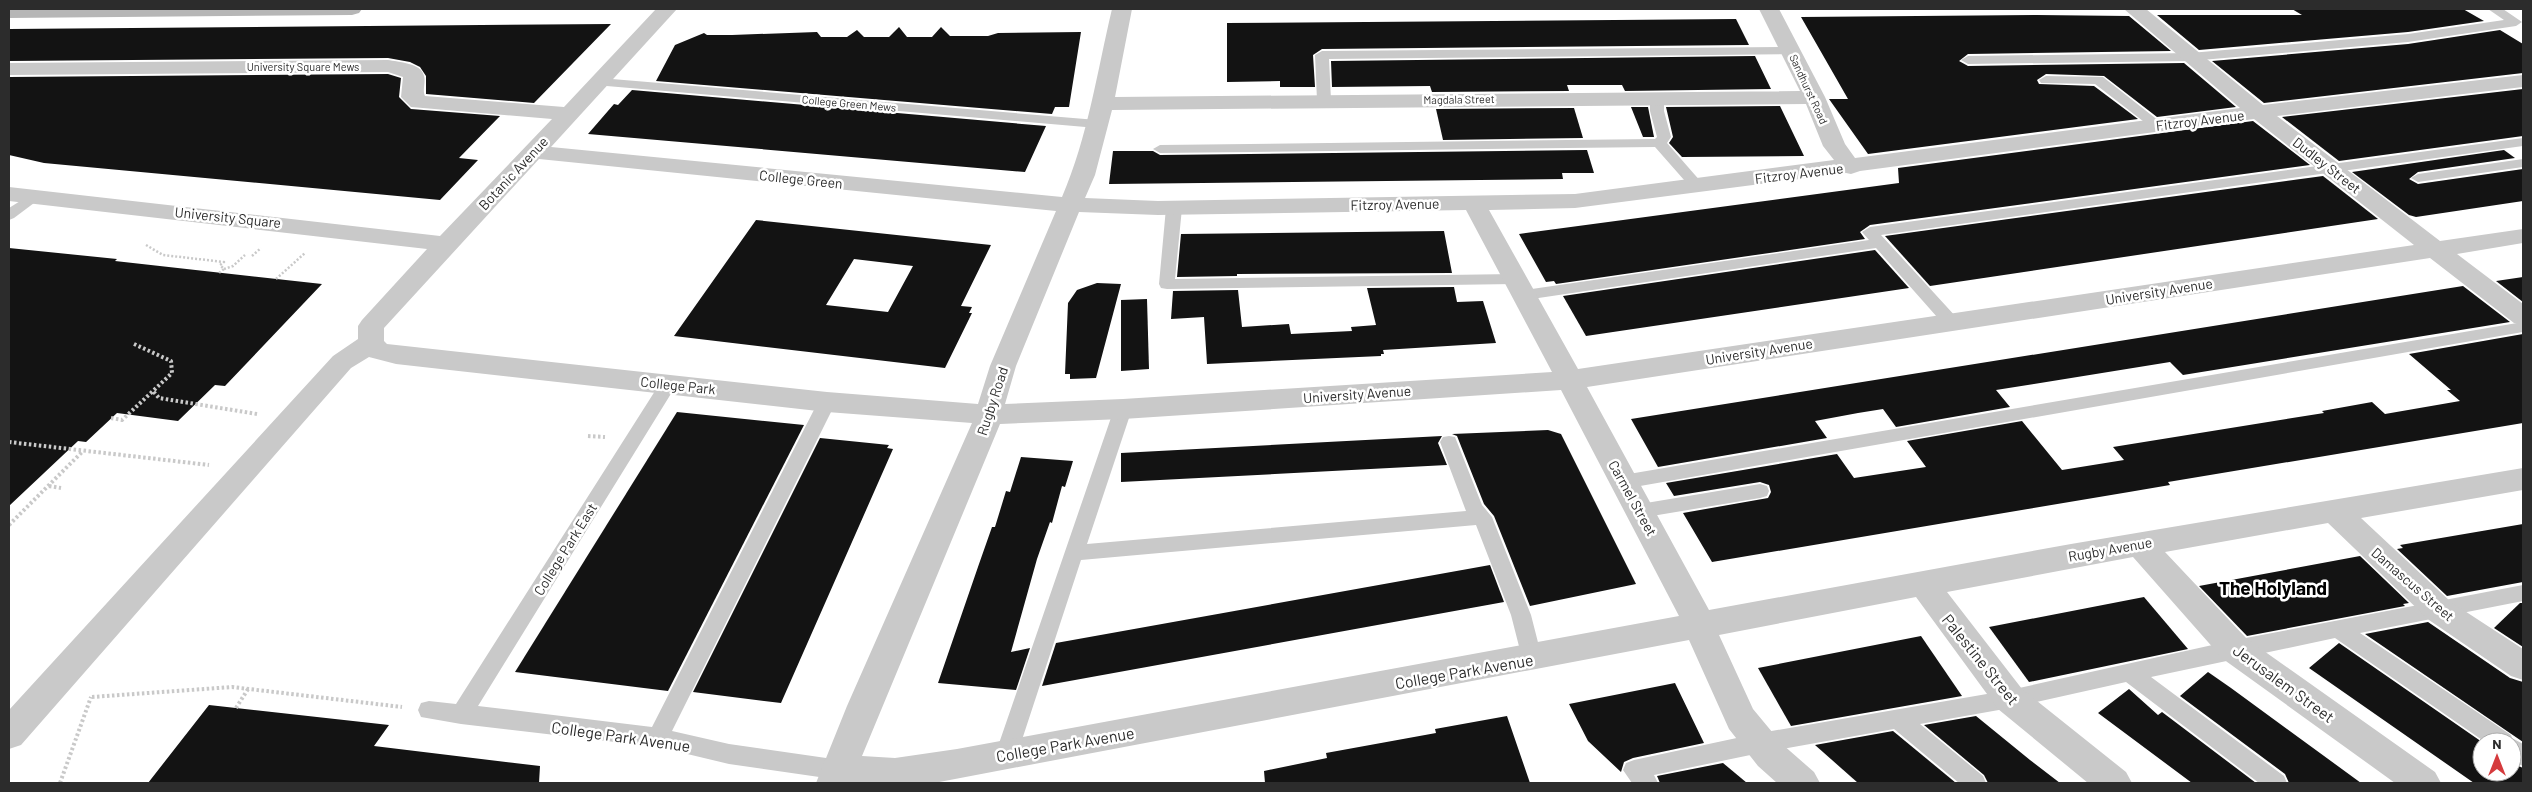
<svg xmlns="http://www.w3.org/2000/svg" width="2532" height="792" viewBox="0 0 2532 792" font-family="Barlow,sans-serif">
  <rect width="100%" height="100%" fill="#fff"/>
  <g fill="#131313" fill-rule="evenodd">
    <polygon points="2292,9 2463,9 2484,21 2408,32 2199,50 2157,15 2302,15"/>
    <polygon points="2037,15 2129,16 2171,51 1968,54 1959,61 1968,66 2184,63 2236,107 2157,117 2104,76 2046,74 2037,80 2039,84 2094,86 2138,119 1868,154 1829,99 1848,99 1801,17"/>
    <polygon points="1736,19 1749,45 1322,49 1313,55 1315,87 1280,87 1280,81 1227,82 1227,23"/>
    <polygon points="611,24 534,103 426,94 426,76 420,67 410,62 388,58 9,61 9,29"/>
    <polygon points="899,27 907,37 932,37 941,27 950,36 988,36 998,33 1081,32 1069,107 1055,107 1052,114 656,81 675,45 704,33 707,35 732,35 817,32 821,37 847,37 857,30 864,37 889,37"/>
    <polygon points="2500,30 2523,44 2523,73 2264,103 2212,61 2408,44"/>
    <polygon points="1755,56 1771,89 1625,91 1622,85 1567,85 1569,91 1432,92 1430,86 1332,87 1331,61"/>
    <polygon points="388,74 401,78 399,97 411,109 500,116 459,158 478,160 440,200 44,163 9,155 9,77"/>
    <polygon points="2523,89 2523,136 2339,161 2282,117"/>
    <polygon points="632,90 1046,126 1025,172 588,134 614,104 618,105"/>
    <polygon points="1780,106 1804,156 1682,157 1669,143 1673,137 1666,107"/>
    <polygon points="1631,107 1648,107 1654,137 1643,137"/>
    <polygon points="1574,108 1583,138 1443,140 1436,109"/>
    <polygon points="2253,121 2310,165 1870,225 1860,232 1865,239 1556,284 1554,281 1546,282 1519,234 1899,183 1898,168"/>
    <polygon points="1587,150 1594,173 1562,173 1563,179 1109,184 1113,151 1153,151 1160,155"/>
    <polygon points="2504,150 2515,158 2418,172 2409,179 2418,184 2523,169 2523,201 2416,217 2409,215 2352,172"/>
    <polygon points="2323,176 2378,219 1930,286 1885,236"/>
    <path d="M756,220l235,25 -30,61 11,1 -3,6h3l-27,55 -271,-32zM854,259l59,7 -25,46 -62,-7z"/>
    <polygon points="1444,231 1452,273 1237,274 1237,276 1177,277 1181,234"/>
    <polygon points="9,248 117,259 115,261 322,284 225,386 215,385 178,421 117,413 86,442 78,441 9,506"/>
    <polygon points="1875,250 1909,288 1586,336 1563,296"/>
    <polygon points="2523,277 2523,302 2496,281"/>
    <polygon points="1097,283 1121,284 1096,378 1070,379 1070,374 1065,374 1068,303 1077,290"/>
    <polygon points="2463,286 2510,322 2183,375 2170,362 2034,384 1996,390 2010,407 1896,427 1883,409 1858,413 1815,421 1827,438 1658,467 1631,419"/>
    <polygon points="1454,287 1457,302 1483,301 1496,343 1383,350 1384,354 1381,354 1381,356 1207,364 1204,317 1171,319 1173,291 1238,290 1242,327 1289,324 1291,334 1352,331 1351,327 1376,325 1367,288"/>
    <polygon points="1147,299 1149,369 1121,371 1121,300"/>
    <polygon points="2523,334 2523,423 2168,482 2170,485 2129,492 1712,562 1683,513 1768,498 1771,492 1769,485 1760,482 1674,496 1666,483 1837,454 1854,478 1926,467 1907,441 2022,421 2062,470 2124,460 2113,447 2324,413 2322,411 2372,402 2385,414 2460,401 2447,390 2451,390 2409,354"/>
    <polygon points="677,412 804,425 668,691 515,672"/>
    <polygon points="1548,430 1561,434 1636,584 1530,606 1494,516 1484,504 1457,436 1452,434"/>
    <polygon points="1442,436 1438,443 1447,465 1121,482 1121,453"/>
    <polygon points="820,438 889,445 887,448 893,449 781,703 693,692"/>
    <polygon points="1021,457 1073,461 1065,487 1062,486 1052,523 1050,522 1037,559 1011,652 1030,648 1016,690 938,683 979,564 992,527 995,527 1006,491 1010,492"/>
    <polygon points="2523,524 2523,582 2447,596 2397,549 2403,548 2400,545"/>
    <polygon points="2360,556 2409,603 2403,604 2405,606 2247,636 2199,586"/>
    <polygon points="1490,565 1504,602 1042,686 1056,643"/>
    <polygon points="2144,597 2188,649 2029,682 1989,627"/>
    <polygon points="2520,603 2523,603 2523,647 2494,628"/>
    <polygon points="2428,622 2510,678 2523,682 2523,742 2365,634"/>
    <polygon points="1921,636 1962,696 1791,726 1758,668"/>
    <polygon points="2339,643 2482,742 2482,772 2512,772 2512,763 2523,768 2523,783 2474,783 2309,668"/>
    <polygon points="2208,672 2231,688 2361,783 2289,783 2285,774 2180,696"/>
    <polygon points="1675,683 1704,743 1633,758 1624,762 1621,772 1588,741 1569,704"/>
    <polygon points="2129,689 2158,715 2162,712 2256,783 2192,783 2098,713"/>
    <polygon points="209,705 389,725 374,746 540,766 539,783 148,783"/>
    <polygon points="1507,716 1530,783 1265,783 1264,771 1327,758 1326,753 1436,733 1435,729"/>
    <polygon points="1976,716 2030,760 2060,783 1988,783 1984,775 1924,725"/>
    <polygon points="1893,731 1956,783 1858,783 1815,745"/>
    <polygon points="1723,763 1747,783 1660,783 1657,776"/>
  </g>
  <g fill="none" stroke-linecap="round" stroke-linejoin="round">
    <g stroke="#c9c9c9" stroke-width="2.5" stroke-dasharray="2 2" stroke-linecap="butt">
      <polyline points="146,245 163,255 224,262 220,265 224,269 219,273"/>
      <polyline points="252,256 261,248"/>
      <polyline points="224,269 233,266 245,255"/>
      <polyline points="276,279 305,253"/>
    </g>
    <g stroke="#c9c9c9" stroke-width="4" stroke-dasharray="2.5 2.5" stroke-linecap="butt">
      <polyline points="134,344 171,361 172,373 153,391 159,398 257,414"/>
      <polyline points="111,418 122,420 153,391"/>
      <polyline points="588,436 605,437"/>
      <polyline points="9,442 209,465"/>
      <polyline points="49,486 61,488"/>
      <polyline points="9,525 83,451"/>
      <polyline points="92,697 232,687 402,707"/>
      <polyline points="236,708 248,689"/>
      <polyline points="60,783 91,697"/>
    </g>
    <g fill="#c9c9c9" fill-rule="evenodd">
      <polygon points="2488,9 2503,9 2522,22 2516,26 2408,42 2190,61 1968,64 1961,60 1968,56 2190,53 2408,34 2504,20"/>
      <polygon points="1791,47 1796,48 1798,51 1796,54 1329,59 1331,100 1324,104 1317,100 1315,55 1322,51"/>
      <polygon points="2046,76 2103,77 2164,125 2162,128 2152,128 2095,84 2041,83 2039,80"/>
      <polygon points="600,78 1097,120 1104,124 1097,128 595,85 593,82"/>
      <polygon points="1657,93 1664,97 1664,111 1671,137 1667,143 1702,183 1704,186 1702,189 1692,189 1655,147 1160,153 1153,149 1160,145 1655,139 1657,137 1650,111 1650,97"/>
      <polygon points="2523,138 2523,146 1881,235 1957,318 1959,322 1957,326 1945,326 1876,248 1525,300 1519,299 1517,295 1519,291 1525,290 1869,240 1862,232 1870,227"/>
      <polygon points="2523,159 2523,167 2418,182 2411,178 2418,174"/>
      <polygon points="33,193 40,197 38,200 14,218 9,220 9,208"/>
      <polygon points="1174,203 1182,208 1175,279 1515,274 1521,275 1523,279 1521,283 1515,284 1167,289 1161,288 1159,284 1166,208"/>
      <polygon points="2523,322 2523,332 1623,489 1616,487 1614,482 1616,477 1623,475"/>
      <polygon points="668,378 674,380 677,384 478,706 652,727 818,402 821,398 827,396 833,398 836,402 672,731 729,744 840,760 848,763 851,770 848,777 840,780 729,764 658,747 461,724 421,717 418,710 421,703 429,701 456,704 662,380"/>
      <polygon points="1123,403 1129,405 1132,409 1087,544 1466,511 1440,442 1443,437 1449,436 1455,437 1482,505 1492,517 1531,615 1542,658 1539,664 1532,667 1525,664 1522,658 1511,615 1476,525 1081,560 1017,755 1014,762 1006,765 998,762 995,755 1114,409 1117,405"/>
      <polygon points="1760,484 1767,486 1769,491 1767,496 1760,498 1640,518 1633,516 1631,511 1633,506 1640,504"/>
      <polygon points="2523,585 2523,601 2360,633 2511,735 2512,738 2523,744 2523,766 2512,761 2512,742 2485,742 2335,638 2151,677 2284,776 2287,783 2259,783 2126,682 2010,708 1920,724 1983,776 1986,783 1959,783 1894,729 1760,753 1654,775 1658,783 1632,783 1623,770 1626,763 1634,760 1760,733 2010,690 2235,640"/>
    </g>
    <path fill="#c9c9c9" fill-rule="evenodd" d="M656,9h21l-126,138 511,50c26,-60 35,-125 50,-188h20l-17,88 685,-6 -41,-82h20l46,88 20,47 10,14 385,-50 -116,-99h22l117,96 260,-30v12l-246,29 163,125 83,-12v14l-66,11 66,50v21l-9,-2 -84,-65 -843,129 122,223 362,-66 452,-76v22l-162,28 90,84 72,47v31l-12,-4 -82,-56 -101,-97 -163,29 82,87 188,133 6,11h-46l-172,-124 -90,-102 -186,35 75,97 104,83 6,11h-44l-90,-74 -82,-112 -197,38 34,74 29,35 32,28 6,11h-43l-19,-17 -29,-37 -40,-89 -755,143h-118l31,-77 125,-283 -145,-11 -431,-48 -27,-7 -18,11 -330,377 -12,4v-39l324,-354 25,-17v-13l4,-6 65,-71 -418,-48v-14l431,49 112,-117 -141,-12 -10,-10 2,-20 -15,-5 -379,3v-12l379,-3c10,2 34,3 36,16 2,7 -2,14 1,20l139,11zM1806,104l17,42 11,14 -259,34 -417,7 -73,-3 10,-23 17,-65zM2254,119l160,126 -836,124 -89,-159 86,-2 271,-35 5,1 9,-3zM539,159l517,52 -66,155 -12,38 -151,-12 -440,-48 -3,-3v-13zM1466,210l86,162 -429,27 -118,5 11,-38 63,-154 79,3zM1561,390l118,226 -722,133 -62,9 -33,-2 138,-332 123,-5z"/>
    <polygon fill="#b6b6b6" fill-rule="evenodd" points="9,9 362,9 359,13 352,15 9,18"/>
  </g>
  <g text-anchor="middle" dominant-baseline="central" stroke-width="5" stroke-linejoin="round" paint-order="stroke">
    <g font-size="11" fill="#2c2c2c" stroke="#fff">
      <text x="303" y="66">University Square Mews</text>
      <text transform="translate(1809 89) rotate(65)">Sandhurst Road</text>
      <text transform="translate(1459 99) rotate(-1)">Magdala Street</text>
      <text transform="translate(849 103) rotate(5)">College Green Mews</text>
    </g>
    <g font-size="14" fill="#2c2c2c" stroke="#fff">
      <text transform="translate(2200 120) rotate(-7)">Fitzroy Avenue</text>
      <text transform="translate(2327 165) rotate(38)">Dudley Street</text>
      <text transform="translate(513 173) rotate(-47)">Botanic Avenue</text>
      <text transform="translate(1799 173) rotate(-7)">Fitzroy Avenue</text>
      <text transform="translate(801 179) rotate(6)">College Green</text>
      <text transform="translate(1395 204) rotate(-1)">Fitzroy Avenue</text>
      <text transform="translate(228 217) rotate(6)">University Square</text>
      <text transform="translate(2159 291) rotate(-9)">University Avenue</text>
      <text transform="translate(1759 351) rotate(-9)">University Avenue</text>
      <text transform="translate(678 385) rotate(6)">College Park</text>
      <text transform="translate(1357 394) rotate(-4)">University Avenue</text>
      <text transform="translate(992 401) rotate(-72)">Rugby Road</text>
      <text transform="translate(1633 498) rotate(61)">Carmel Street</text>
      <text transform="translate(565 549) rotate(-58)">College Park East</text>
      <text transform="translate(2110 549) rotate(-10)">Rugby Avenue</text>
      <text transform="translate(2413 584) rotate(41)">Damascus Street</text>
    </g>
    <g font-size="16" fill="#2c2c2c" stroke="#fff">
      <text transform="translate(1981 659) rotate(51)">Palestine Street</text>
      <text transform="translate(1464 671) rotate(-10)">College Park Avenue</text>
      <text transform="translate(2284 683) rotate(36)">Jerusalem Street</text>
      <text transform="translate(621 736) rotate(8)">College Park Avenue</text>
      <text transform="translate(1065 744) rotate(-10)">College Park Avenue</text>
    </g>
    <g font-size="19" font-weight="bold" fill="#000" stroke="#fff">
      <text x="2273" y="587">The Holyland</text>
    </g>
  </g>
  <rect width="2532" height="792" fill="none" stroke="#2c2c2c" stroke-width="20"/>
  <g transform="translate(2497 757)"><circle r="24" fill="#ffffff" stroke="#ababab"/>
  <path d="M0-4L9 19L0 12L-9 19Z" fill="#d53b3d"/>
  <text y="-8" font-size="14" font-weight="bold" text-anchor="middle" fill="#2c2c2c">N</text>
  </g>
</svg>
